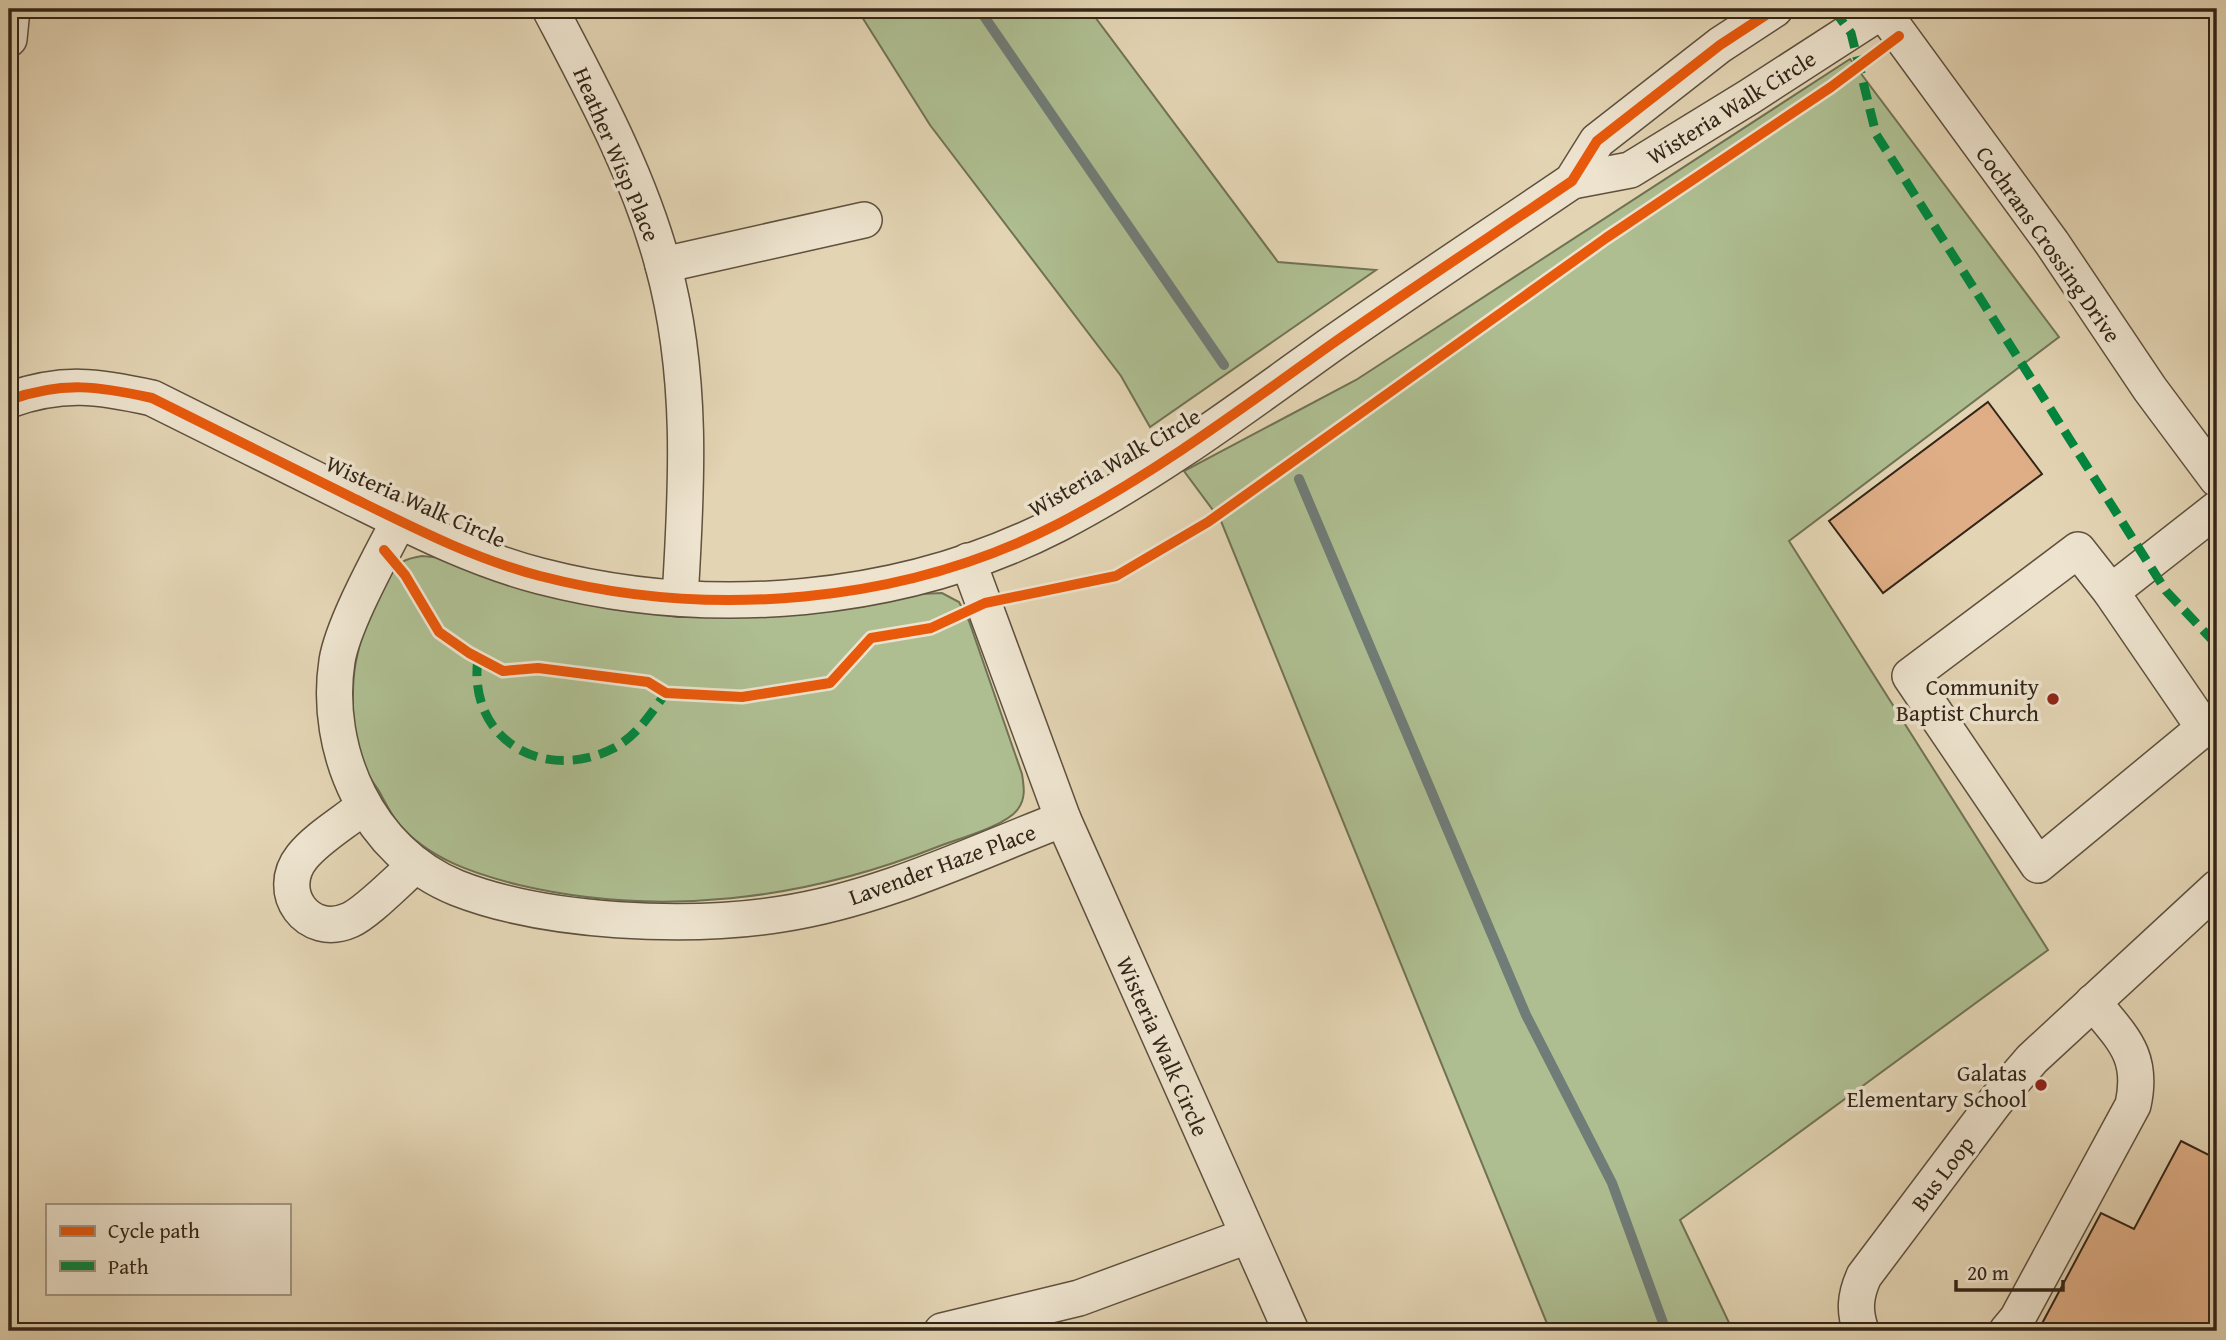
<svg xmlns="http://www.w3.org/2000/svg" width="2226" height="1340" viewBox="0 0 2226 1340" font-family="'Gentium Book Plus',serif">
  <rect width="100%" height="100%" fill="#e3d4b3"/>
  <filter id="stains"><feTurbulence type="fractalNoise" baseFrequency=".00286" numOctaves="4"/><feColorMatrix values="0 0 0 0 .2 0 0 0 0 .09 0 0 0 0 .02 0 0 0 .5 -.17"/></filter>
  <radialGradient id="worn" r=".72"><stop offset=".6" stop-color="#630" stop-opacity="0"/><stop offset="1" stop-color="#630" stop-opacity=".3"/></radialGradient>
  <g fill="#aebe91" stroke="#707254" stroke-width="2">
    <polygon points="857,9 1089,9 1278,262 1376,270 1150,427 1121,376 930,125"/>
    <polygon points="1850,59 2059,337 1789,541 2048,950 1680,1220 1733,1331 1550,1331 1221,521 1184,471 1356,380"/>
    <path d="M422,556l21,2 121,41 114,18 106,-2 69,-7 67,-14 22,-1 17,9 10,19 53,153c2,13 4,24 -4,35 -12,17 -61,30 -81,38 -133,53 -278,71 -418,38 -44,-11 -91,-26 -121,-62 -7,-9 -13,-21 -19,-32 -6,-9 -15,-20 -19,-31 -8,-23 -9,-76 -4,-99 6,-29 20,-83 46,-99 5,-3 14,-5 20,-6z"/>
  </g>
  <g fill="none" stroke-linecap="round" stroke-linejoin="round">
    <g stroke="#707c77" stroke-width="10">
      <polyline points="979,9 1224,365"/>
      <polyline points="1299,479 1526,1015 1612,1183 1666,1331"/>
    </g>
  </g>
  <g fill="#dfae86" stroke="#332517" stroke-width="2">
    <polygon points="1988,402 2042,474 1883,593 1829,521"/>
    <polygon points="2181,1141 2217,1159 2217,1331 2038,1331 2101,1213 2134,1229"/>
  </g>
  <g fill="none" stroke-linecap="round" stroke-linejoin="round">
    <defs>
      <g id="minor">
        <path d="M550,9c43,82 89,166 113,256 30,109 24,221 17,333"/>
        <polyline points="1881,9 2052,243 2150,389 2217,479"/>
        <polyline points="9,39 12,9"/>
        <polyline points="1572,181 1630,170 1749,97 1885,9"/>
        <polyline points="663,265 864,220"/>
        <path d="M9,400c54,-19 89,-14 143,-2 66,33 133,66 199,99 61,30 123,62 189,79 170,44 362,28 518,-52 96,-50 183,-115 271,-178 80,-56 162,-110 243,-165l25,-40 123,-96 55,-36"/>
        <path d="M399,521c-18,35 -56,103 -62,140 -14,90 32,192 120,227 89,35 231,41 325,26 98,-15 190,-60 281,-95"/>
        <polygon points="2078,550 2111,592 2204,728 2038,865 1910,676"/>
        <polyline points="968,561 1063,819 1291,1331"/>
        <polyline points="2111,592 2217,509"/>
        <path d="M364,806c-19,16 -47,32 -62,51 -28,35 6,82 48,63 18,-8 50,-42 66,-55"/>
        <polyline points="942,1331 1079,1298 1247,1236"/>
        <path d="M1861,1331c-7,-20 -6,-35 3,-55l131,-174 37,-43 185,-171"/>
        <path d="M2007,1331l10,-12 116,-214c11,-50 -11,-67 -40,-103"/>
      </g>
    </defs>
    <use href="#minor" stroke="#5f513e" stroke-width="38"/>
    <use href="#minor" stroke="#ede3ce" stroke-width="35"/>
    <g stroke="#00873e" stroke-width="9" stroke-dasharray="18 9" stroke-linecap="butt">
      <polyline points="1833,9 1851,33 1876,134 2166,591 2217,645"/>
      <path d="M478,658c-11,81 65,126 136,90 24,-13 36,-34 52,-55"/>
    </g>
    <defs>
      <g id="cycleway">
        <path d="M9,400c54,-19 89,-14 143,-2 66,33 133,66 199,99 61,30 123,62 189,79 170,44 362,28 518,-52 96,-50 183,-115 271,-178 80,-56 162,-110 243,-165l25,-40 123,-96 55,-36"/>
        <polyline points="384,550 405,575 439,632 469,653 503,671 538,668 648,682 666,693 742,697 830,683 871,638 931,628 985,603 1116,576 1208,522 1606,238 1831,87 1899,36"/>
      </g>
    </defs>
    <use href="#cycleway" stroke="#ede3ce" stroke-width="15"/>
    <use href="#cycleway" stroke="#e8590c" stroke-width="10"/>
  </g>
  <g fill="#8f2418" stroke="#ede3ce" stroke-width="2.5">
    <circle cx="2053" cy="699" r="7"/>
    <circle cx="2041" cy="1085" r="7"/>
  </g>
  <g text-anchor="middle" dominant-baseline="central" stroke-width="7" stroke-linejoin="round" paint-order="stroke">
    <g font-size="23" fill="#332517" stroke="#ede3ce">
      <text transform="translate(1731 107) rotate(-32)">Wisteria Walk Circle</text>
      <text transform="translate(617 154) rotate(67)">Heather Wisp Place</text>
      <text transform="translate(2049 244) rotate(55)">Cochrans Crossing Drive</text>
      <text transform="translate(1114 462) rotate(-30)">Wisteria Walk Circle</text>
      <text transform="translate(416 501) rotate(24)">Wisteria Walk Circle</text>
      <text transform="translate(942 864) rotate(-20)">Lavender Haze Place</text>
      <text transform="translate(1163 1046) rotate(66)">Wisteria Walk Circle</text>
      <text transform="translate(1942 1173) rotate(-53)">Bus Loop</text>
    </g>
    <g font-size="23" fill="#332517" stroke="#ede3ce" text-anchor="end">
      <text x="2039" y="686">Community<tspan x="2039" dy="26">Baptist Church</tspan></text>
      <text x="2027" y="1072">Galatas<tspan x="2027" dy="26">Elementary School</tspan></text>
    </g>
  </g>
  <rect width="2226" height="1340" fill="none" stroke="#e3d4b3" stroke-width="35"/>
  <rect x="10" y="10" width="2205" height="1319" fill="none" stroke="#332517" stroke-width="3.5"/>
  <rect x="18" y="18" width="2191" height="1305" fill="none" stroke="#332517" stroke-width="2"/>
  <rect x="46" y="1204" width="245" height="91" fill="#ede3ce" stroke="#a39785" stroke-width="2"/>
  <rect x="60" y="1226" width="35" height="10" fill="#e8590c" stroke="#a39785" stroke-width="2"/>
  <text x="108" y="1238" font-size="21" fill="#332517">Cycle path</text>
  <rect x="60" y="1261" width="35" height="10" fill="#00873e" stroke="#a39785" stroke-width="2"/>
  <text x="108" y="1274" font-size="21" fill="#332517">Path</text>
  <path d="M1956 1280v10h107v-10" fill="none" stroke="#332517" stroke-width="3.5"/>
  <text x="1967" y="1280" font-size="21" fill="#332517" stroke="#ede3ce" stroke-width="5" paint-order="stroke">20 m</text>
  <rect width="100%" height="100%" filter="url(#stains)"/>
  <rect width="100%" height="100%" fill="url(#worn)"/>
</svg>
